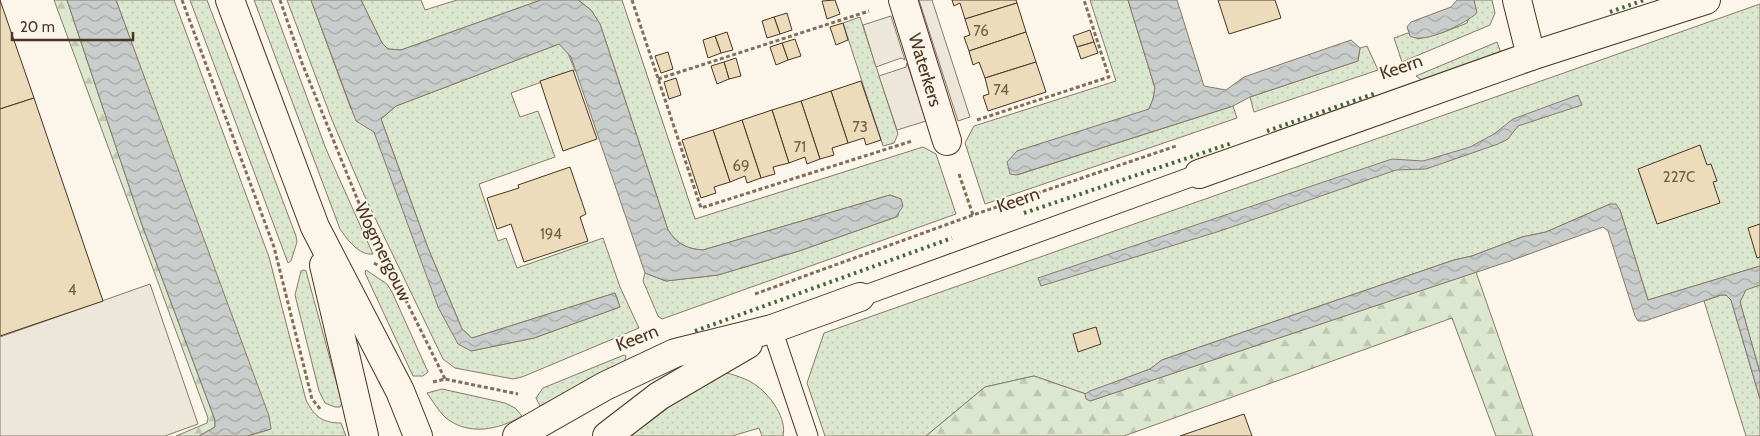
<svg xmlns="http://www.w3.org/2000/svg" width="1760" height="436" viewBox="0 0 1760 436" font-family="Cabin,sans-serif">
  <defs>
    <pattern id="grass-dots" width="8" height="8" patternUnits="userSpaceOnUse" patternTransform="scale(1.25)"><rect width="8" height="8" fill="#dce7d0"/><path d="M2 2h.1M6 6h.1" fill="none" stroke="#bec7b2" stroke-width="1.8" stroke-linecap="round"/></pattern>
    <pattern id="forest-firs" width="22" height="20" patternUnits="userSpaceOnUse" patternTransform="scale(1.25)"><rect width="22" height="20" fill="#dce7d0"/><path d="M5 1l3.5 6h-7zM16 11l3.5 6h-7z" fill="#bec7b2"/></pattern>
    <pattern id="water-waves" width="16" height="10" patternUnits="userSpaceOnUse" patternTransform="scale(1.25)"><rect width="16" height="10" fill="#c9cecd"/><path d="M0 5q4-4 8 0t8 0" fill="none" stroke="#a5a8a6"/></pattern>
  </defs>
  <rect width="100%" height="100%" fill="#fbf6e9"/>
  <g fill="url(#grass-dots)" stroke="#887966">
    <path d="M116,0h58l95,257 37,143c8,16 16,23 35,23l5,13h-99l24,-7z"/>
    <polygon points="190,0 207,0 296,236 297,242 291,261 288,263"/>
    <path d="M254,0h17l55,149 47,105c-14,2 -26,-15 -33,-25z"/>
    <polygon points="287,0 311,0 351,109 374,131 471,351 534,338 620,307 615,293 472,338 462,329 428,248 381,119 396,106 559,44 567,51 575,70 511,93 520,117 538,111 555,157 479,184 498,241 506,238 517,268 603,238 620,287 639,328 522,377 513,379 455,368 443,359 365,197 332,120"/>
    <polygon points="361,0 421,0 425,10 457,0 541,0 401,50 388,49 382,43"/>
    <path d="M578,0h44l73,219 228,-72 13,7 20,60 -294,105 -4,-3 -15,-35 2,-8 21,8 52,-6 81,-24 97,-34 2,-1 3,-17 -11,-4 -187,55c-16,-1 -26,-6 -35,-20l-68,-206 -9,-14z"/>
    <polygon points="1090,0 1128,0 1155,88 1153,99 1149,109 1138,114 1017,151 1017,175 1233,106 1237,118 985,204 965,143 974,126 1116,81"/>
    <polygon points="1474,0 1492,0 1495,13 1490,25 1402,62 1394,38 1408,33 1418,39 1444,32 1467,23"/>
    <polygon points="1760,4 1760,266 1648,300 1620,210 1610,204 1546,232 1522,237 1472,256 1454,260 1162,360 1150,369 1086,394 1034,376 985,387 926,436 825,436 807,383 824,333"/>
    <polygon points="860,17 898,134 894,143 883,146 843,23"/>
    <polygon points="1497,42 1501,53 1423,81 1416,76"/>
    <polygon points="1367,46 1378,70 1254,112 1250,97 1358,61 1360,48"/>
    <polygon points="304,270 306,271 342,403 340,407 335,407 325,403 319,391 295,295 301,271"/>
    <polygon points="366,270 387,284 392,292 428,372 423,376 413,376 365,273"/>
    <polygon points="1760,285 1760,373 1740,302 1746,289"/>
    <polygon points="1721,295 1726,295 1731,300 1760,399 1760,436 1746,436 1704,301"/>
    <polygon points="624,355 626,356 625,361 540,406 536,398 543,388"/>
    <path d="M721,371c12,4 26,7 36,15 14,10 30,33 26,50h-21l-3,-8 -27,8h-101l59,-45z"/>
    <path d="M442,389l63,14 10,5 7,8c-24,14 -53,20 -76,2 -8,-7 -13,-17 -19,-25z"/>
  </g>
  <g fill="url(#forest-firs)" stroke="#887966">
    <polygon points="54,0 67,0 141,222 215,420 215,427 199,436 176,436 207,423 208,418"/>
    <polygon points="1476,272 1533,436 1496,436 1452,318 1124,436 926,436 985,387 1034,376 1086,394 1090,401"/>
  </g>
  <g fill="#ede7d9" stroke="#887966">
    <polygon points="919,0 932,0 970,117 958,121"/>
    <polygon points="891,16 905,60 901,58 876,67 863,25"/>
    <polygon points="907,63 926,121 897,130 879,76 906,67"/>
    <polygon points="150,284 198,424 165,436 0,436 0,337"/>
  </g>
  <g fill="url(#water-waves)" stroke="#887966">
    <polygon points="67,0 116,0 269,416 271,429 247,436 199,436 215,427 215,420 141,222"/>
    <path d="M311,0h50l21,43 6,6 13,1 140,-50h37l13,10 9,14 68,206c9,14 19,19 35,20l187,-55 11,4 2,7 -7,11 -97,34 -81,24 -52,6 -21,-8 -74,-216 -12,-13 -163,62 -15,13 47,129 34,81 10,9 143,-45 5,14 -86,31 -63,13 -13,-7 -20,-37 -64,-175 -18,-11z"/>
    <polygon points="1128,0 1177,0 1204,86 1226,90 1244,77 1351,40 1360,48 1358,61 1250,97 1233,106 1016,175 1010,174 1007,162 1017,151 1149,109 1153,99 1155,88"/>
    <path d="M1457,0h17l3,13c-11,10 -53,32 -67,23l-3,-9 4,-5 40,-15z"/>
    <polygon points="1578,95 1582,105 1518,126 1508,139 1498,144 1426,169 1396,170 1220,231 1041,286 1038,278 1392,159 1423,161 1470,147 1494,134 1513,119"/>
    <polygon points="1610,204 1616,204 1620,210 1648,300 1760,266 1760,285 1746,290 1740,302 1760,373 1760,399 1731,300 1726,295 1721,295 1645,321 1638,321 1635,316 1608,231 1603,227 1510,261 1090,401 1086,399 1085,394 1090,391 1150,369 1162,360 1454,260 1472,256 1522,237 1546,232"/>
  </g>
  <g fill="#ecdcbc" stroke="#4a3520">
    <polygon points="0,0 34,98 0,109"/>
    <polygon points="835,0 840,14 827,19 822,1"/>
    <polygon points="952,0 1016,0 1017,3 965,19 960,3 954,6"/>
    <polygon points="1218,0 1275,0 1281,18 1229,34"/>
    <polygon points="1017,3 1026,32 969,51 964,37 970,35 965,19"/>
    <polygon points="787,13 792,30 780,34 774,17"/>
    <polygon points="774,17 780,34 767,38 762,21"/>
    <polygon points="843,23 848,40 836,45 830,27"/>
    <polygon points="1090,30 1094,42 1077,47 1073,36"/>
    <polygon points="727,32 733,50 721,53 715,36"/>
    <polygon points="1026,32 1036,62 985,78 979,62 973,65 969,51"/>
    <polygon points="715,36 721,53 708,58 703,40"/>
    <polygon points="795,39 801,56 788,60 782,43"/>
    <polygon points="1094,42 1098,53 1081,59 1077,47"/>
    <polygon points="782,43 788,60 776,65 770,47"/>
    <polygon points="668,52 673,69 661,73 655,56"/>
    <polygon points="736,58 741,76 729,79 724,62"/>
    <polygon points="724,62 729,79 717,84 711,66"/>
    <polygon points="1036,62 1046,92 988,111 983,96 989,94 985,78"/>
    <polygon points="573,70 597,139 563,151 540,81"/>
    <polygon points="676,78 681,95 669,99 664,82"/>
    <polygon points="861,81 881,140 866,145 864,138 848,143 831,91"/>
    <polygon points="831,91 848,143 832,148 834,155 820,159 801,101"/>
    <polygon points="34,98 103,301 0,336 0,109"/>
    <polygon points="801,101 820,159 807,164 805,157 789,163 772,110"/>
    <polygon points="772,110 789,163 773,167 775,174 761,178 742,120"/>
    <polygon points="742,120 761,178 747,183 745,176 730,182 713,130"/>
    <polygon points="713,130 730,182 714,187 716,193 701,198 682,140"/>
    <polygon points="1700,145 1707,165 1711,164 1717,181 1713,182 1720,203 1657,224 1638,169"/>
    <polygon points="570,167 586,214 580,217 588,241 524,262 511,224 497,229 487,198 519,188 518,185"/>
    <polygon points="1760,224 1760,257 1757,258 1748,228"/>
    <polygon points="1096,327 1101,344 1078,352 1073,334"/>
    <polygon points="1244,414 1252,436 1180,436"/>
  </g>
  <g fill="none" stroke-linecap="round" stroke-linejoin="round">
    <defs>
      <g id="service">
        <polyline points="860,297 1199,174"/>
        <polyline points="772,329 808,436"/>
      </g>
      <g id="minor">
        <polyline points="903,0 947,141"/>
        <polyline points="1517,0 1531,56"/>
        <polyline points="1199,174 1531,56 1706,0"/>
        <polyline points="517,436 605,386 675,353 772,329 860,297"/>
        <polyline points="607,436 659,396 748,344"/>
      </g>
      <g id="tertiary">
        <polyline points="230,0 315,227 400,391 418,436"/>
        <polyline points="324,265 364,436"/>
      </g>
    </defs>
    <use href="#service" stroke="#4a3520" stroke-width="21"/>
    <use href="#minor" stroke="#4a3520" stroke-width="30"/>
    <use href="#tertiary" stroke="#4a3520" stroke-width="30"/>
    <g stroke="#7f6f5c" stroke-width="3" stroke-dasharray="4 2.5" stroke-linecap="butt">
      <polyline points="182,0 274,247 312,399 321,410"/>
      <polyline points="280,0 302,63 365,218 445,379"/>
      <polyline points="632,0 701,208 912,141"/>
      <polyline points="658,79 869,11"/>
      <polyline points="977,120 1109,77 1084,0"/>
      <polyline points="959,174 973,215"/>
      <polyline points="374,263 392,274"/>
      <polyline points="755,294 973,215 1176,146"/>
      <polyline points="433,382 445,379 518,394"/>
    </g>
    <use href="#service" stroke="#fbf6e9" stroke-width="19"/>
    <use href="#minor" stroke="#fbf6e9" stroke-width="28"/>
    <use href="#tertiary" stroke="#fbf6e9" stroke-width="28"/>
    <g stroke="#436837" stroke-width="4" stroke-dasharray="2.5 4" stroke-linecap="butt">
      <polyline points="1610,12 1644,0"/>
      <polyline points="1267,131 1376,93"/>
      <polyline points="1024,213 1232,143"/>
      <polyline points="695,331 952,238"/>
    </g>
  </g>
  <g text-anchor="middle" dominant-baseline="central" stroke-width="4" stroke-linejoin="round" paint-order="stroke">
    <g font-size="15" fill="#725f47">
      <text x="981" y="31">76</text>
      <text x="1001" y="90">74</text>
      <text x="860" y="127">73</text>
      <text x="800" y="147">71</text>
      <text x="741" y="166">69</text>
      <text x="1679" y="177">227C</text>
      <text x="551" y="234">194</text>
      <text x="72" y="290">4</text>
    </g>
    <g font-size="18" fill="#4a3520" stroke="#fbf6e9">
      <text transform="translate(1401 67) rotate(-19)">Keern</text>
      <text transform="translate(925 70) rotate(73)">Waterkers</text>
      <text transform="translate(1018 200) rotate(-19)">Keern</text>
      <text transform="translate(383 252) rotate(64)">Wogmergouw</text>
      <text transform="translate(637 338) rotate(-21)">Keern</text>
    </g>
  </g>
  <path d="M12 32v8h121v-8" fill="none" stroke="#4a3520" stroke-width="2.5"/>
  <text x="20" y="32" font-size="15" fill="#4a3520" stroke="#fbf6e9" stroke-width="4" paint-order="stroke">20 m</text>
</svg>
